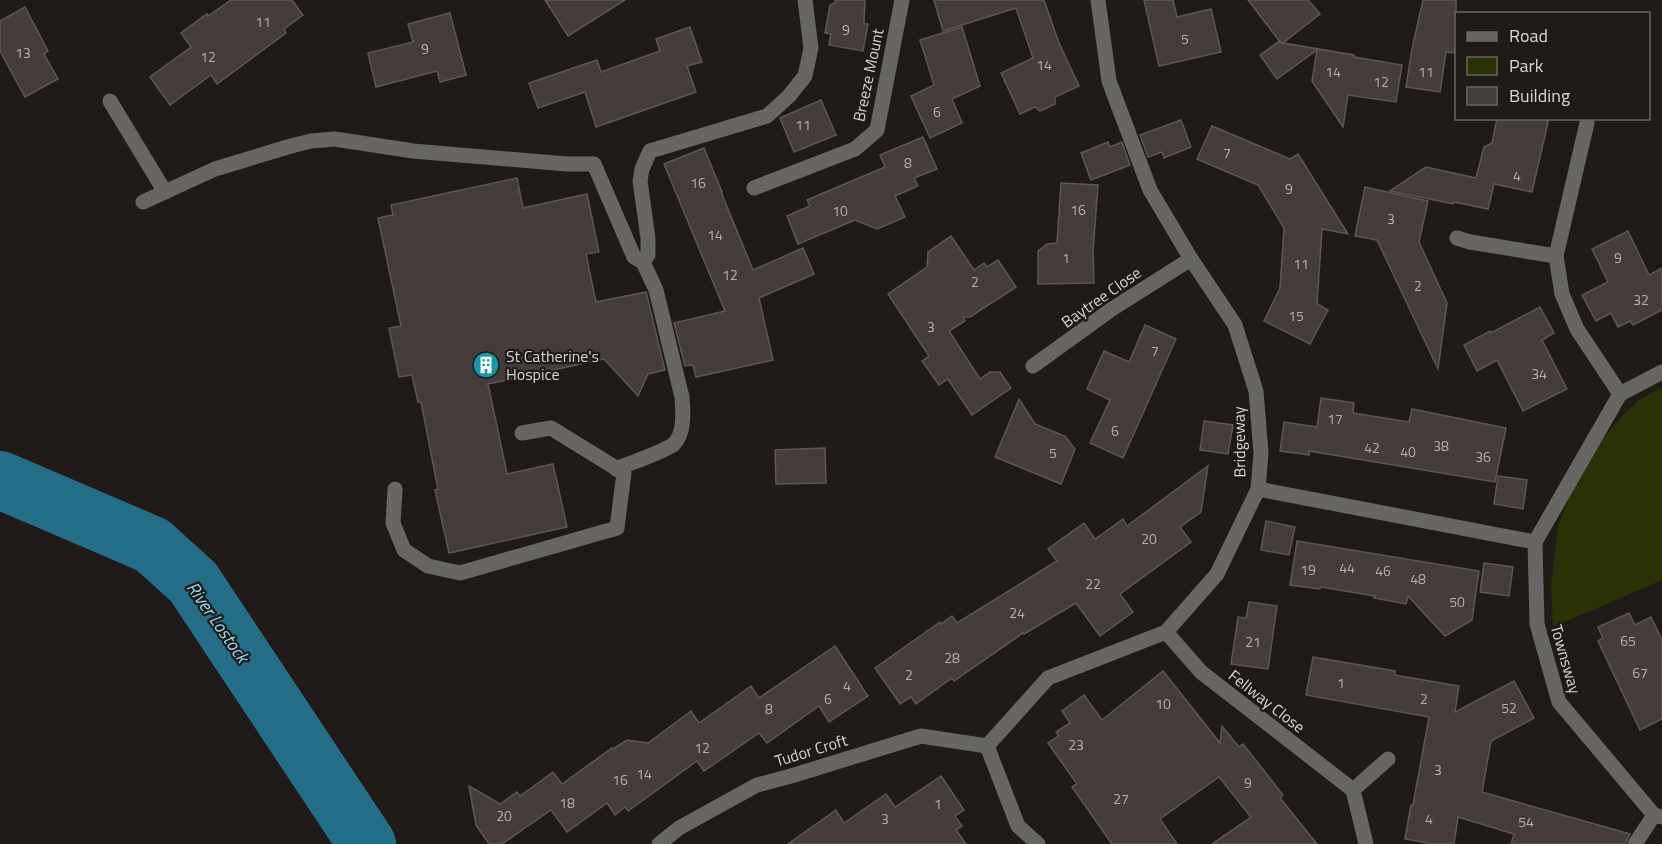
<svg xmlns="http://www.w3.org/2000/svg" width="1662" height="844" viewBox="0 0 1662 844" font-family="'Titillium Web',sans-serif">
  <rect width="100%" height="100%" fill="#1f1a16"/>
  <polygon fill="#2a3205" points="1662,387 1662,580 1553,627 1551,584 1558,527 1569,498 1585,468 1601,442 1622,416 1638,401"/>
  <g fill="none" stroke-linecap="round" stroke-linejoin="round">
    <polyline stroke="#216e86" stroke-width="58" points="0,480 152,545 193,582 367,844"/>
  </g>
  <g fill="#443c3a" stroke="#5e5654" stroke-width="1.5">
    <polygon points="231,0 292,0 303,15 284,29 286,33 217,84 211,75 170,105 150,77 191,47 181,33 207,14 208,16"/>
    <polygon points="545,0 625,0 568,36"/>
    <polygon points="835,0 865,0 864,24 868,24 863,51 829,45 831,34 825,33 830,5 835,3"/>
    <polygon points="934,0 1044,0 1059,43 1079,86 1055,97 1055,104 1040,111 1035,107 1020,114 1001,73 1033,58 1016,8 943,31"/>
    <polygon points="1144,0 1173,0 1177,17 1211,9 1221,52 1159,66"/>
    <polygon points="1248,0 1308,0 1320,14 1283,43 1354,55 1354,57 1402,65 1396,102 1348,95 1343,127 1312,81 1317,50 1277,79 1260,55 1278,42 1281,43"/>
    <polygon points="1423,0 1456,0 1456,53 1446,52 1440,92 1406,87 1412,49"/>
    <polygon points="25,7 48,51 44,54 58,79 25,97 0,51 0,21"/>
    <polygon points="450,13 466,75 440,82 437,71 376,87 368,53 413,42 408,24"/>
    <polygon points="690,27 702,62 687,66 696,92 596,127 585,92 538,108 529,83 597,60 601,72 660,51 656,39"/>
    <polygon points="962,27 980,86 952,99 962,123 930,138 911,96 934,85 920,40"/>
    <polygon points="821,100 836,135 794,152 780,118"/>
    <polygon points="1497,118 1549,118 1532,192 1494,184 1488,209 1454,202 1453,204 1390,191 1426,167 1476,178 1484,147 1492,143"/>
    <polygon points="1181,120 1191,147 1164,158 1162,152 1148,157 1140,135"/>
    <polygon points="1212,126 1290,159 1298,154 1348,234 1322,229 1317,304 1328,310 1310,344 1264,321 1280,288 1284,228 1258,185 1197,159"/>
    <polygon points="923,137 937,169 914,178 918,186 895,196 905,217 877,229 855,220 798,244 787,216 810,206 807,200 885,167 880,155"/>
    <polygon points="1108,142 1110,147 1122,142 1130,165 1091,180 1081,153"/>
    <polygon points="704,148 722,192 721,192 753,270 803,248 814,274 759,298 773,360 696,377 693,365 685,366 674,323 725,311 664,164"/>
    <polygon points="517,178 523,208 587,194 599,252 586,254 596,302 646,292 665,370 648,374 638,396 604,359 488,384 507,474 553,464 567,527 449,553 435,490 438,489 421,402 418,402 412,375 399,377 389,328 401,326 378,218 393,215 391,205"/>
    <polygon points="1061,183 1098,185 1093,252 1094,283 1038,284 1038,251 1047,244 1057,243"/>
    <polygon points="1365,187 1428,201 1419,242 1447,303 1438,369 1377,240 1355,236"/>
    <polygon points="1628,231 1649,275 1662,268 1662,310 1633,325 1630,321 1618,327 1611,313 1596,321 1582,295 1608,282 1592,249"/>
    <polygon points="951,236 974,270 984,263 987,267 998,260 1016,287 970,317 963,317 965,321 949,331 980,379 990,372 1000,372 1011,388 972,415 948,379 939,385 922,361 929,356 888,294 927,267 928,252"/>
    <polygon points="1540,307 1554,333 1542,340 1567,389 1523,411 1497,360 1477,371 1464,345 1490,331 1491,333"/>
    <polygon points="1145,325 1176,339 1123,458 1090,443 1110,400 1087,389 1104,351 1129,362"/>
    <polygon points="1321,398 1354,403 1353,413 1409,422 1412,409 1506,428 1495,482 1309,451 1309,455 1280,451 1284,422 1317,427"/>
    <polygon points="1019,399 1035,424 1065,436 1075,449 1061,484 995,457"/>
    <polygon points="1204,421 1233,425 1228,454 1200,450"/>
    <polygon points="825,448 826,483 776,484 775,450"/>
    <polygon points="1208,466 1201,512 1180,527 1191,542 1120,594 1133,612 1100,636 1076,603 1024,634 1023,633 954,681 952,678 916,704 911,697 900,704 875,668 940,622 941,624 952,616 957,623 1057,561 1048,549 1084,523 1095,539 1123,519 1127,526"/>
    <polygon points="1498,476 1527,480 1523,509 1494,504"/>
    <polygon points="1266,521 1295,527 1289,555 1261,550"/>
    <polygon points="1297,541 1479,571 1472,620 1445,636 1408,596 1406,604 1374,598 1375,596 1321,587 1320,589 1290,585"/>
    <polygon points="1484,563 1513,567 1509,596 1480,592"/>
    <polygon points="1249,602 1277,606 1268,669 1231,664 1238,617 1246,618"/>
    <polygon points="1629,613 1635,625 1651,617 1662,640 1662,719 1640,730 1598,641 1603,638 1598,627"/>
    <polygon points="835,646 868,696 829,722 819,706 767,743 759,733 704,771 697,761 628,811 625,807 615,815 607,803 567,832 551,810 502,844 489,844 476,825 469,786 500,804 517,792 520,796 553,772 562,784 612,748 613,749 627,740 648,743 691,711 699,723 751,686 759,698"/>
    <polygon points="1313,657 1395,671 1395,675 1459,686 1455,712 1514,681 1534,718 1491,741 1482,792 1630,834 1625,844 1511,844 1514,834 1458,817 1454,844 1433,844 1405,839 1411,805 1413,805 1429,717 1306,695"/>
    <polygon points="1163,671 1220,743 1222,726 1239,747 1243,744 1283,795 1280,798 1317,844 1212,844 1251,817 1219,777 1160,819 1177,844 1112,844 1072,787 1077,784 1048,743 1059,736 1056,732 1070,723 1062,711 1084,695 1102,720"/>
    <polygon points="941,776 964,810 955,816 962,826 956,830 966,844 788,844 836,810 844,823 886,794 895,807"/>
  </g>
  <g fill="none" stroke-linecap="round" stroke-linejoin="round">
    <g stroke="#686663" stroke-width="15">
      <polyline points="110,101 165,192"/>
      <polyline points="1587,123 1556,256 1562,294 1577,329 1620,394"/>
      <polyline points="754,188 855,149 877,130 902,0"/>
      <polyline points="143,202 215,169 291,146 311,141 335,139 413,151 567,164 594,164 634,257 643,262 648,255 648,238 640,181 642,169 650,151 767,116 789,96 805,76 811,48 805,0"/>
      <polyline points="1457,238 1470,242 1556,256"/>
      <polyline points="1033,366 1112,309 1191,259"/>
      <polyline points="1662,372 1620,394 1535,542 1537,624 1559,702 1654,815 1662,817"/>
      <path d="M616,469c12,-5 50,-18 58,-25 11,-11 9,-33 8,-47l-26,-107 -13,-28"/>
      <polyline points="395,489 393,523 404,550 428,566 460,573 617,528 624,473 551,428 522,433"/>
      <polyline points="1258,489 1535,542"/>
      <polyline points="1166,632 1201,672 1353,790"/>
      <polyline points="659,844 679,828 757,785 791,776 921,736 987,746"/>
      <polyline points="1038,844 1018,826 987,746 1048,678 1166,632 1217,574 1258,489 1261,453 1256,391 1235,325 1191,259 1150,190 1109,81 1098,0"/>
      <polyline points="1366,844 1353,790 1388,759"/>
      <polyline points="1635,844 1654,815"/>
    </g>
  </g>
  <defs>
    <symbol id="building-disc" viewBox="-11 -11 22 22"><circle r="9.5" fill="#0f9aa8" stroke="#1f1a16"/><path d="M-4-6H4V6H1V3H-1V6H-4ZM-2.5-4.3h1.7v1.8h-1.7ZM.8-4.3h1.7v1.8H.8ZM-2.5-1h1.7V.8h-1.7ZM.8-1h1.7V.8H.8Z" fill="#fff"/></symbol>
  </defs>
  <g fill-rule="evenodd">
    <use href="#building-disc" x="471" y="350" width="30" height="30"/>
  </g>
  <g text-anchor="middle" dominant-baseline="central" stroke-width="4.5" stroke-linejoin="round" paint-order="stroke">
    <g font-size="14" fill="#b4b0ad">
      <text x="263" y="21">11</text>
      <text x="846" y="29">9</text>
      <text x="1185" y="38">5</text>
      <text x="425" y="48">9</text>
      <text x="23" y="52">13</text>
      <text x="208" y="56">12</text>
      <text x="1044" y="64">14</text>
      <text x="1333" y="71">14</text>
      <text x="1426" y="71">11</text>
      <text x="1381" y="81">12</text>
      <text x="937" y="111">6</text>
      <text x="803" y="124">11</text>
      <text x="1227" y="152">7</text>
      <text x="908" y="162">8</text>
      <text x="1517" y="175">4</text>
      <text x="698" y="182">16</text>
      <text x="1289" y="188">9</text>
      <text x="1078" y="209">16</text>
      <text x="840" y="210">10</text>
      <text x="1391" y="218">3</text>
      <text x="715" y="234">14</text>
      <text x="1066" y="257">1</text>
      <text x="1618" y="257">9</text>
      <text x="1301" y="263">11</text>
      <text x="730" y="274">12</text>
      <text x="975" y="281">2</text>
      <text x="1418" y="285">2</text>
      <text x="1641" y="299">32</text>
      <text x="1296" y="315">15</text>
      <text x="931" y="326">3</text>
      <text x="1155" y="350">7</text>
      <text x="1539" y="373">34</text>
      <text x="1335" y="418">17</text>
      <text x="1115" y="430">6</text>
      <text x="1441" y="445">38</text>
      <text x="1372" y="447">42</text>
      <text x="1408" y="451">40</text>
      <text x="1053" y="452">5</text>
      <text x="1483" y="456">36</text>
      <text x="1149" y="538">20</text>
      <text x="1347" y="567">44</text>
      <text x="1308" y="569">19</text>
      <text x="1383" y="570">46</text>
      <text x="1418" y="578">48</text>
      <text x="1093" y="583">22</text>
      <text x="1457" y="601">50</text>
      <text x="1017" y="612">24</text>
      <text x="1628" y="640">65</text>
      <text x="1253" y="641">21</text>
      <text x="952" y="657">28</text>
      <text x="1640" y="672">67</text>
      <text x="909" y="674">2</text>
      <text x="1341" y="682">1</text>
      <text x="847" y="685">4</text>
      <text x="828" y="698">6</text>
      <text x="1424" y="698">2</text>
      <text x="1163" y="703">10</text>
      <text x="1509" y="707">52</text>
      <text x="769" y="708">8</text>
      <text x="1076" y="744">23</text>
      <text x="702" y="747">12</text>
      <text x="1438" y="769">3</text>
      <text x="644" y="773">14</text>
      <text x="620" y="779">16</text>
      <text x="1248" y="782">9</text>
      <text x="1121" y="798">27</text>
      <text x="567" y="802">18</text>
      <text x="938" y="803">1</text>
      <text x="504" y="815">20</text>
      <text x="885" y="818">3</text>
      <text x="1429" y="818">4</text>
      <text x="1526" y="821">54</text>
    </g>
    <g font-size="16" fill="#d9d6d3" stroke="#1f1a16">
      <text transform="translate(868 75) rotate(-78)">Breeze Mount</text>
      <text transform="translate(1101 297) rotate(-35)">Baytree Close</text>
      <text transform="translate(1239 442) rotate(-91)">Bridgeway</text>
      <text transform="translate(1566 659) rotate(74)">Townsway</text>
      <text transform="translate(1267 701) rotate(38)">Fellway Close</text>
      <text transform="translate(811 750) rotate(-17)">Tudor Croft</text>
    </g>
    <g font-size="16" fill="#d9d6d3" stroke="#1f1a16" text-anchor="start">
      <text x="506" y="356">St Catherine's<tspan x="506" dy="18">Hospice</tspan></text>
    </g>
    <g font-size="18" font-style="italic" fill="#97def8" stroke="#1f1a16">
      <text transform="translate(218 622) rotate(55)">River Lostock</text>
    </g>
  </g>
  <rect x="1455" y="12" width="195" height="108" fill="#1f1a16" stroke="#696562" stroke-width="1.5"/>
  <rect x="1467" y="32" width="30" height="9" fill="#686663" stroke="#696562" stroke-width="1.5"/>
  <text x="1509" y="42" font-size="18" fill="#d9d6d3">Road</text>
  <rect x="1467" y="57" width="30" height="18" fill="#2a3205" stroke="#696562" stroke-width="1.5"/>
  <text x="1509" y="72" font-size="18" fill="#d9d6d3">Park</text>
  <rect x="1467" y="87" width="30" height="18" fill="#443c3a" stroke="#696562" stroke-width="1.5"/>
  <text x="1509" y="102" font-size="18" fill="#d9d6d3">Building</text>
</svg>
